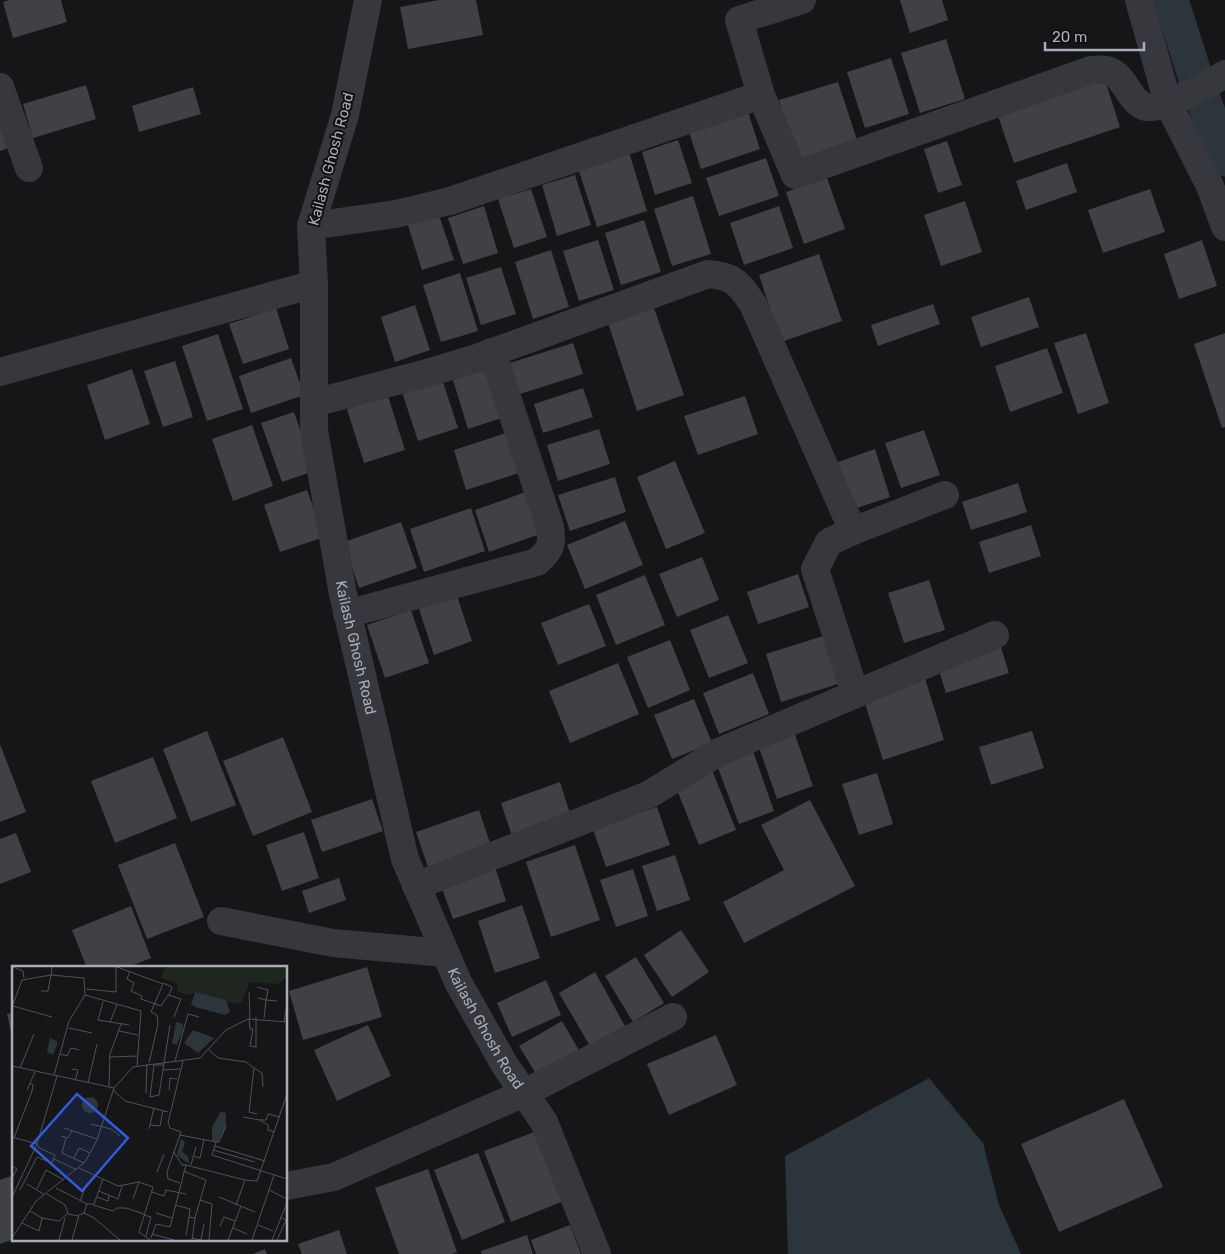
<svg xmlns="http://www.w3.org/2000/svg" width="1225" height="1254" viewBox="0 0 1225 1254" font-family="Rubik,sans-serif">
  <rect width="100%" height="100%" fill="#161618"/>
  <polygon fill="#2c353c" points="929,1078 983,1143 999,1205 1021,1254 788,1254 785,1156"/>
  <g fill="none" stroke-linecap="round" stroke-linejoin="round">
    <polyline stroke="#2c353c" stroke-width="35" points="1171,0 1197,82 1225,159"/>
  </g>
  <g fill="#404145">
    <polygon points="9,0 61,0 67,22 13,38 3,2"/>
    <polygon points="439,0 476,0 483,35 408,49 400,7"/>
    <polygon points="900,0 942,0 948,20 910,33"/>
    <polygon points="946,39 965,99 920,113 901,53"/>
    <polygon points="891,58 909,114 865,128 847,72"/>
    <polygon points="1104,77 1120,127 1014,163 997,113"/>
    <polygon points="838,82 857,140 798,159 779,100"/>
    <polygon points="86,85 96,119 33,138 23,104"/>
    <polygon points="193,87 201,114 139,132 132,106"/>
    <polygon points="748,112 760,149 701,169 689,132"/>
    <polygon points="0,123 8,148 0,151"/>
    <polygon points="678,140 692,183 655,195 642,152"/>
    <polygon points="947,141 962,185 938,193 924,149"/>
    <polygon points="628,149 647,211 597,227 577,165"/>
    <polygon points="766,158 779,196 719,216 706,178"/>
    <polygon points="1067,163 1077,192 1026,210 1016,181"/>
    <polygon points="575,175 591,225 557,236 542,185"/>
    <polygon points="827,178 845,229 804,244 786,192"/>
    <polygon points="531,189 547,237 514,248 498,199"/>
    <polygon points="1150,189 1165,232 1103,253 1088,210"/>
    <polygon points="693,196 711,254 672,266 654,209"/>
    <polygon points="965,201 982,252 941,266 924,215"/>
    <polygon points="484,206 498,253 463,264 448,218"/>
    <polygon points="779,206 793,248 744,265 730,223"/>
    <polygon points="438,212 454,260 422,270 407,222"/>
    <polygon points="644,220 661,272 621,285 605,233"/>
    <polygon points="598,240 614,290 579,301 563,251"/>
    <polygon points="1202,240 1217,286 1179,299 1164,254"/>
    <polygon points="551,250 569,307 533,319 515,262"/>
    <polygon points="819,254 842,321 781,342 759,275"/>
    <polygon points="501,267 516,314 481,325 466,278"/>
    <polygon points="460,273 478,331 441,342 423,285"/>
    <polygon points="1029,297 1039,327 981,347 971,317"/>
    <polygon points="933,304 940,324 878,346 871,325"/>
    <polygon points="415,305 430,350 395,362 381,317"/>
    <polygon points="276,308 289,349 243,364 229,324"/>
    <polygon points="654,308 684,395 637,411 608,323"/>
    <polygon points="1086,333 1109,403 1078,414 1054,343"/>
    <polygon points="1225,333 1225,427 1222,428 1194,344"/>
    <polygon points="218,334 243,409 207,421 182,346"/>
    <polygon points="573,343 583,374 520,394 510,363"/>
    <polygon points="1047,348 1063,393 1010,412 995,366"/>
    <polygon points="291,358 304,395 251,413 239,376"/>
    <polygon points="175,361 193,417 163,427 144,371"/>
    <polygon points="489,368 505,417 468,429 453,380"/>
    <polygon points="132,369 150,424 105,440 87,385"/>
    <polygon points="442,379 458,428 418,441 402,392"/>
    <polygon points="583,388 593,417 543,433 534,404"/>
    <polygon points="388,396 405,450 364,463 347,409"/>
    <polygon points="745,396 758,434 698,455 684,416"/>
    <polygon points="294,412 314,471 282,482 261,423"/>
    <polygon points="252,425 273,486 233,501 212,439"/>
    <polygon points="599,429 610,464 558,481 547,445"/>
    <polygon points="924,430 940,475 901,488 885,443"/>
    <polygon points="506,433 519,473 466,490 454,450"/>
    <polygon points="875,449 890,497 854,509 838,462"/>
    <polygon points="675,461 705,533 666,549 637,477"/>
    <polygon points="615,477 626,512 570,531 558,495"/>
    <polygon points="1018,483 1027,512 971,530 962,502"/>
    <polygon points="307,490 324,537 280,552 264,505"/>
    <polygon points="526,492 540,534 489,552 475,510"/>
    <polygon points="471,508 485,551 424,572 410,529"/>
    <polygon points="625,521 643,565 585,589 567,545"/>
    <polygon points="401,522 417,568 359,588 344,542"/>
    <polygon points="1031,525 1041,556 989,573 979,542"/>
    <polygon points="702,557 719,600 677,617 659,574"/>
    <polygon points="798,574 809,607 758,624 747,592"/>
    <polygon points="645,575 665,625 616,645 596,595"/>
    <polygon points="929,580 945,630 904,643 888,593"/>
    <polygon points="457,596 472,641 434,655 419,609"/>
    <polygon points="589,604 606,646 558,665 541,623"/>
    <polygon points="411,610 429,663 385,678 367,625"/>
    <polygon points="728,615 748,663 709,678 690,630"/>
    <polygon points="823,636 838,684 781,702 766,654"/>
    <polygon points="670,640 690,690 648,708 627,657"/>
    <polygon points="1000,644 1009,673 946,693 937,664"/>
    <polygon points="618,663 639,714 570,743 549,691"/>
    <polygon points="753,673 769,714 719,734 703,693"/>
    <polygon points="924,675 944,740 883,760 862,694"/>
    <polygon points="694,699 712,743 672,759 654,715"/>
    <polygon points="793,729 813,786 777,799 757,742"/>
    <polygon points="207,731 236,805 191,822 163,749"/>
    <polygon points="1032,731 1044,768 991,785 979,747"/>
    <polygon points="283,737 312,812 253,836 223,761"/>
    <polygon points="0,744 26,812 0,822"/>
    <polygon points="753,751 774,811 739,824 717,765"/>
    <polygon points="153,757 177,818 115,843 91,781"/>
    <polygon points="712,770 736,830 699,845 675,785"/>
    <polygon points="877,773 893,824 859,835 842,784"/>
    <polygon points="560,782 572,820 513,839 501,803"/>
    <polygon points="372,799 383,831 322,852 311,820"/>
    <polygon points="810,800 855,886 744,943 723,902 784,870 761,825"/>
    <polygon points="657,807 670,845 606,867 593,829"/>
    <polygon points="479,810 492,849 429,870 416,832"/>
    <polygon points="304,832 319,878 282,891 266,845"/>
    <polygon points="16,833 31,872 0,884 0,839"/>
    <polygon points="175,843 204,917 147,939 118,865"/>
    <polygon points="575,845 600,920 551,937 526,862"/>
    <polygon points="675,855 690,900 657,911 642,866"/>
    <polygon points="493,861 506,901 453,919 439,880"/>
    <polygon points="633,869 648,916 616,927 600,880"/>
    <polygon points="339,878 346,900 309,913 302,891"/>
    <polygon points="522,905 540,958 495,973 478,921"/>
    <polygon points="131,906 151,958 126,968 87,968 72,930"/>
    <polygon points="681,930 709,972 672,997 644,955"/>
    <polygon points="636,957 664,1003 633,1022 605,976"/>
    <polygon points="367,967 382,1017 303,1040 289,991"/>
    <polygon points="595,972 625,1026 590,1046 559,993"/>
    <polygon points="546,980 561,1015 512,1037 497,1003"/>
    <polygon points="14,1012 14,1041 13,1041 7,1014"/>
    <polygon points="562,1021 580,1052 538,1077 519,1046"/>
    <polygon points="368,1025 391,1076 337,1101 314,1050"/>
    <polygon points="716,1035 737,1085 669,1115 647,1064"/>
    <polygon points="1124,1099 1163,1187 1059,1232 1021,1144"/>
    <polygon points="537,1131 564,1201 511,1222 484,1151"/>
    <polygon points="478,1153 505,1222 462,1240 434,1170"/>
    <polygon points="428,1169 457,1252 452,1254 399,1254 375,1188"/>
    <polygon points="14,1175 14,1239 0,1244 0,1180"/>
    <polygon points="570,1225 581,1254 536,1254 531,1240"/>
    <polygon points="339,1230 347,1254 302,1254 298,1244"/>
    <polygon points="527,1235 533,1254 482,1254 481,1251"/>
    <polygon points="265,1249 267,1254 252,1254"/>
  </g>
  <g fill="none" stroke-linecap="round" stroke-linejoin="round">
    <g stroke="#37383d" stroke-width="28">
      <path id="s1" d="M368,0l-23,115 -34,111 3,58v147l29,163 62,265 53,123 46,82 40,58 53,132"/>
      <path d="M802,0l-63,20 22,75 34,80 296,-105c5,0 12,-1 16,0 19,5 21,32 39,37 16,4 64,-24 79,-33"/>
      <polyline points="1139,0 1168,103 1210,186 1225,227"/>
      <polyline points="0,87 29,168"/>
      <polyline points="311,226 396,214 450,201 761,95"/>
      <polyline points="0,372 314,284"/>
      <path d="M314,403l120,-32 43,-13 231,-84c27,2 30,9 45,30l100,227"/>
      <path d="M347,614l190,-52c13,-12 16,-16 13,-35l-58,-175"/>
      <polyline points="855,693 815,569 829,542 853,531 945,495"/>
      <polyline points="416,886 648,795 719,752 995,635"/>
      <polyline points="221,921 333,943 445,953"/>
      <polyline points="286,1186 334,1177 524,1093 673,1017"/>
    </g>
  </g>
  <g text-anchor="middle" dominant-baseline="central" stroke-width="4" stroke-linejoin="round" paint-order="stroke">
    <g font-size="15" fill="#a8adb8" stroke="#111113">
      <text transform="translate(331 159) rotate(-75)">Kailash Ghosh Road</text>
      <text stroke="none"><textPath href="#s1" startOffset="659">Kailash Ghosh Road</textPath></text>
      <text stroke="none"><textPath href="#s1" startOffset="1064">Kailash Ghosh Road</textPath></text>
    </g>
  </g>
  <g transform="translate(12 966)">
    <rect width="275" height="275" fill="#161618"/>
    <path d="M153,1h122v10l-10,7 -27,-2 -8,20 -6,2 -40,-12 -8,3 -12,-4 2,-7 -17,-6z" fill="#1e261f"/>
    <path d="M183,26l31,8 4,12 -5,3 -30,-8 -4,-3zM164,56l7,2v6l-6,14h-5zM181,64l21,8 -16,15 -14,-10zM38,72l8,4 -5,13 -6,-3zM70 139a8 8 0 1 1 16 0a8 8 0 1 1-16 0ZM209,145l5,2v12l-8,17 -6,-1v-14zM169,173l4,3 -3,10 6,4 1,8 -12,-9z" fill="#2c353c"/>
    <path fill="none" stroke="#505258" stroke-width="1" d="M1,1l10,4 1,7M105,1l46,17 -12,28 6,3 1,9 -9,39M118,5l-3,8 7,4 -3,8 11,5 -1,3 20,7 7,-11 13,4 -7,18M151,17l9,4 -3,8M245,21l11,3 -2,10 11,1M74,23l30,3v-25M29,25h7l3,-16 33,3 1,17 56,16 -4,55M237,26l1,26M246,32l8,2 -2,18M91,36l-5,18 31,5M1,40l39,11M0,41l10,-27 29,-5 1,-8M237,52l1,11h3l-3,17 6,1v-30M98,56l7,-17M272,56l3,-18M57,62l23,5M107,65l19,4M197,84l9,8 28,4 8,6 -5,44 8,2M48,88l7,2 4,-8 8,2M97,91l29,-1M163,95l13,-47 11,3M151,99h-9l-4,32 9,-2 11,-70M0,100l102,22 19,-21 67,-9 26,-28 22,-11 39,3M8,102l14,-34M242,102l8,5 1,14M60,103l6,1 -3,11M151,104l17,-1M42,109l15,-54 16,-26M76,117l9,-39M97,121l1,-33 11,-30M15,124l8,-18M101,124l12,11 43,11M157,124l1,-12 7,1M134,127l1,-29M231,151l17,3 8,5v5l7,2M248,154h6l2,-6 12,3M79,158l20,5 9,7M138,159l10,1 3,-16M52,162l33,11M137,163l5,-21M168,169l36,7 -4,13 75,24M49,170l7,2 4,-7M0,171l25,7 2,4 16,7 -3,8 -15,-6 -17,33M2,172l18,-47 1,-6 -3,-2M54,172l-4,15 22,10M204,176h3l7,-16M203,180l50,15M201,184l42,12M162,186l8,13h4M181,190l7,2 4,-19M62,192l5,-10 11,5M42,193l23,11M179,199l5,-18M0,200l5,3 -5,9M67,202l39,18 21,-4 14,5 -14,45 11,8M171,205l23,9 -11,38M145,206l7,-18M168,217l-12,-4 -1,-7 14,-40 -11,-4 -2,-5 15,-62M15,218l18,11M44,222l31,16M25,223l9,-19 18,10M257,224l18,9M87,225l19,8 4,-13M140,226l12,4 2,-6 20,4M35,228l18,11 3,9 11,2M0,231l25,-53 20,-68M85,231l11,4 1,-5M207,231l36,15M121,233l6,-17M188,234l12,4 -3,36M68,235l7,-18M81,239l20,6 4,-3h9l18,6M163,239l15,4 -1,8 6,1 -3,22M224,239l9,-25 12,1 30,-87M72,247l10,5 26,22M144,247l16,5M132,249l7,2 -5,19M30,252l17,3 8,-7M10,257l17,8 3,-13 -12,-7M246,259l15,6M208,260l4,-9 11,4M221,262l14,6M140,268l22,6M174,270l3,-19M0,272l24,-37 49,-39 12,-22 17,-52M139,272l5,-14 14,3 16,-62 59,15M180,272l9,2 3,-16M47,274l6,-22M60,274l7,-25 5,-2 3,-9h7l9,-25M216,274l13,-34M240,274l22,-65M260,274l15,-37M265,274l9,-20 -6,-3"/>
    <path fill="#325cd3" fill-opacity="0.15" stroke="#325cd3" stroke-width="2.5" d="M65,128l51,44 -46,53 -51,-45z"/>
    <rect width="275" height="275" fill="none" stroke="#a8adb8" stroke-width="2.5"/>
  </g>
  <path d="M1045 42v8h99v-8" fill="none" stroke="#a8adb8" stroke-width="2.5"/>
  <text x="1052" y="42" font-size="15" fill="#a8adb8" stroke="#111113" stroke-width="4" paint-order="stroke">20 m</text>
</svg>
